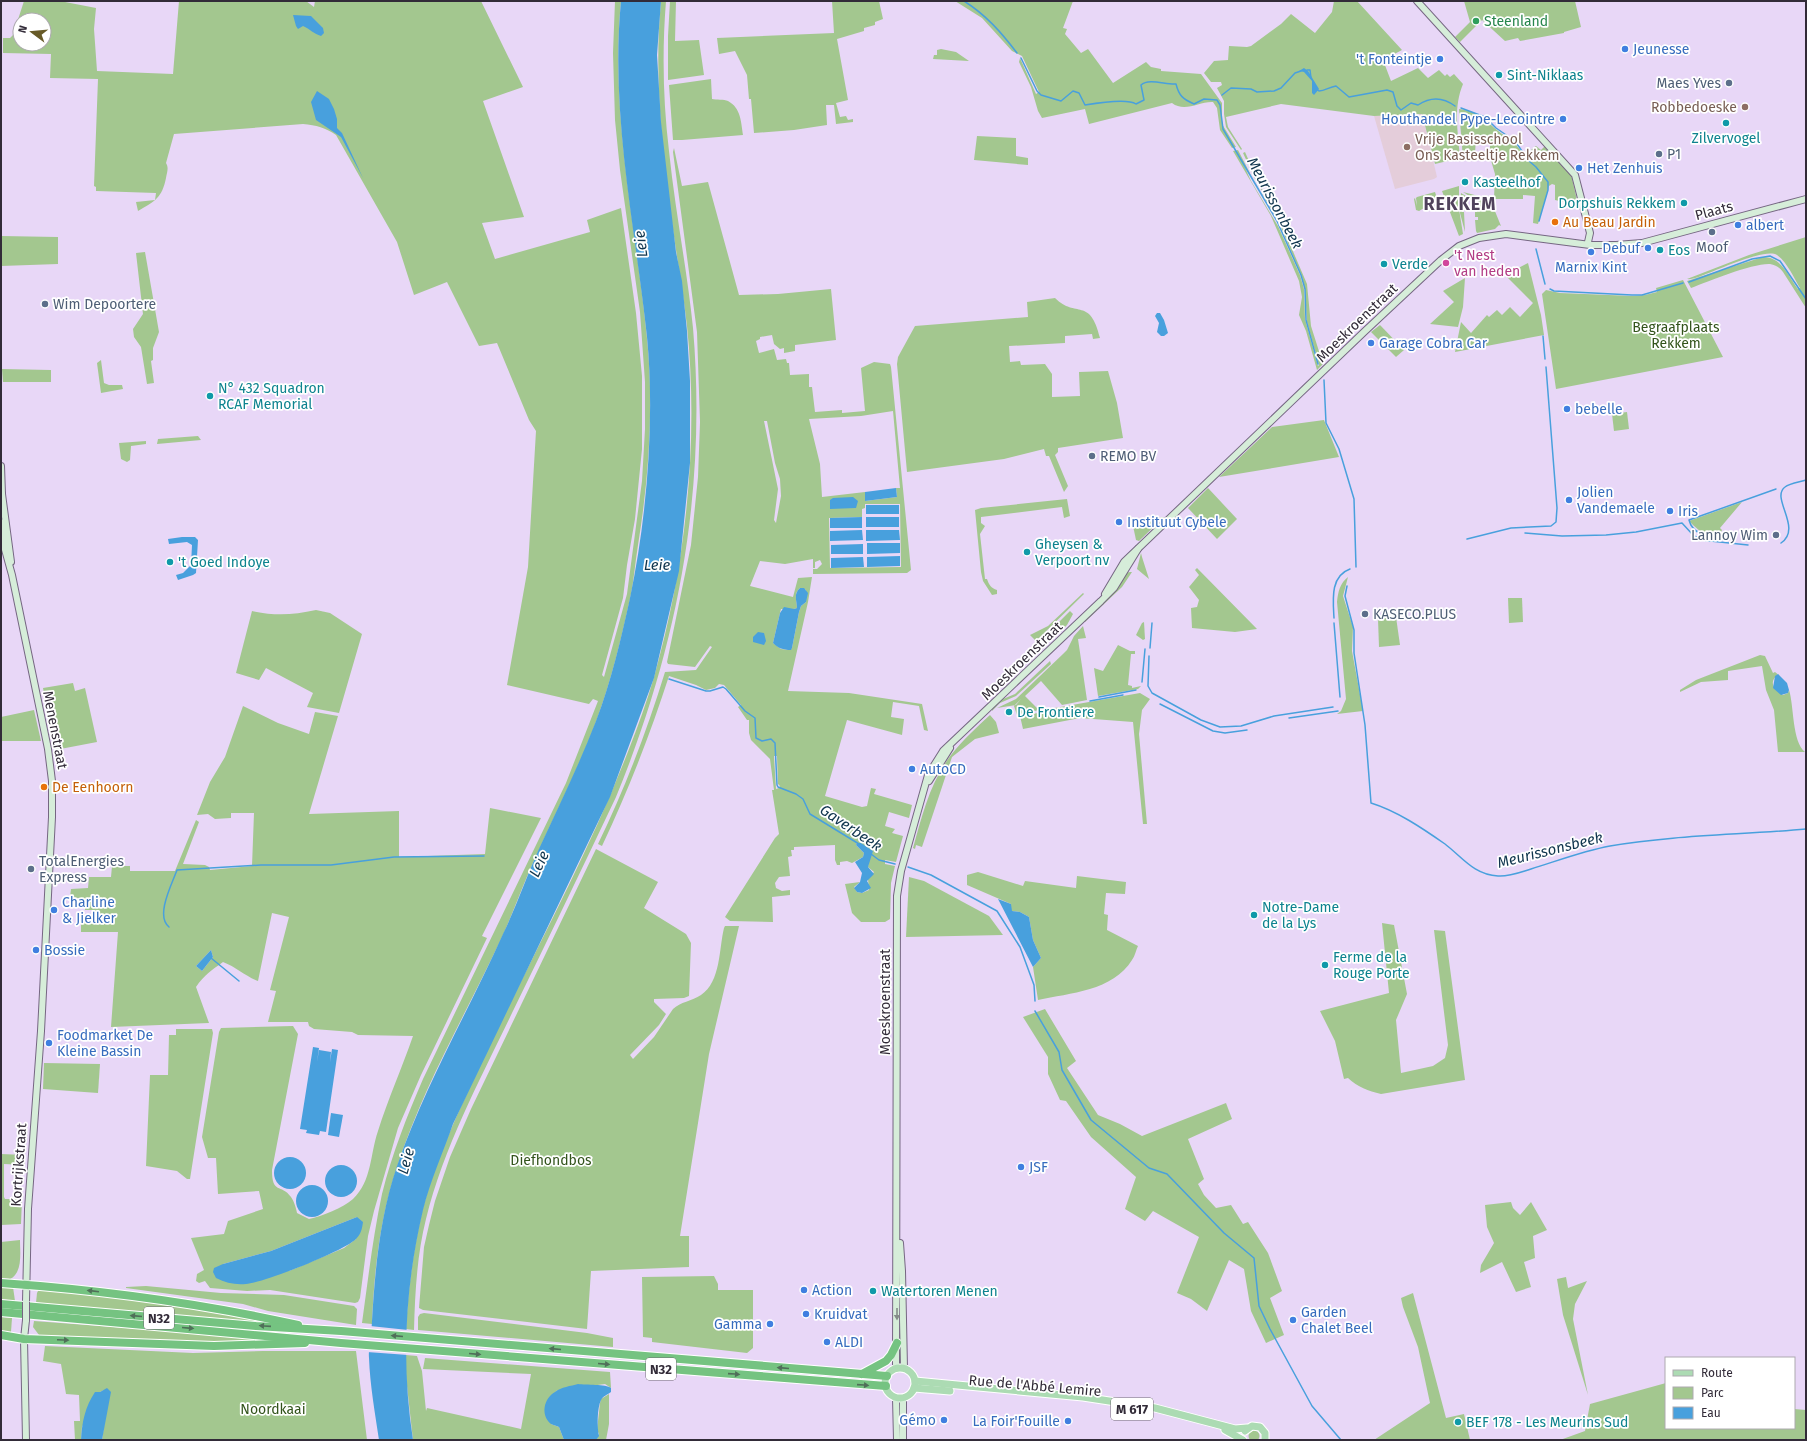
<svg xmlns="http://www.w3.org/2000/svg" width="1807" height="1441" viewBox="0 0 1807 1441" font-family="'Fira Sans',sans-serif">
  <rect width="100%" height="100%" fill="#e8d7f7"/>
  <polygon fill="#e4cdda" points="1422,114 1437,177 1434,179 1395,189 1374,116"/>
  <g fill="#a3c78f" fill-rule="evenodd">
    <path d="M24,1h36l36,7 -2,21 3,42 76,3 6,-73h127l8,6 1,-6h166l42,86 -40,14 41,116 -42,6 13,36 95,-27 -3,-12 34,-12 15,105 6,63v73l-7,70 -8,46 -4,33 -21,77 2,2 23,-83 15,-113 3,-52v-47l-5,-70 -20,-142 -5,-50 -2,-67 2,-52h6c-11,114 15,224 26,337 7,69 2,139 -9,207 -3,18 -4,36 -8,54 -9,41 -19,82 -33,120 -17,46 -39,89 -59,133 -13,27 -23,56 -35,83 -36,77 -80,151 -106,232 -17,51 -23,104 -25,157l-10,-1c6,-43 11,-87 20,-129 10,-40 25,-78 41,-115l143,-296 32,-82 -5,-2 -4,5 -82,-19 21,-118 8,-136 -7,-11 -32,-77 -18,3 -32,-64 -33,13 -17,-53 -61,-107c-10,-7 -20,-10 -33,-11l-129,10 -8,29c3,5 1,9 0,15 -4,20 -11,23 -28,33l-2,-9 19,-2 1,-7 -60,-2v-4l-2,-1 4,-107 -48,-1 1,-24 -48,-1v-15h7l3,-3zM20,20h24v24h-24z"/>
    <path d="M661,1h5c-4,50 -3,100 3,150 6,59 18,118 24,177 14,164 -15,318 -77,469 -34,72 -69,144 -104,216 -32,67 -68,133 -86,206 -9,36 -11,74 -12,111l-8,-1c2,-39 7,-78 16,-117 12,-49 37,-102 59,-148 49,-105 106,-206 148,-315 9,-23 18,-48 25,-72 32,-113 45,-234 33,-351 -3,-26 -7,-50 -11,-76 -12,-82 -23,-166 -15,-249z"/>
    <polygon points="670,1 676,1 675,41 699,40 704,75 668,80 668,36"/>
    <polygon points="832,1 879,1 883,19 875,22 875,25 864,28 864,31 837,39 848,100 836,103 840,117 846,116 848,120 853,119 853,122 836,124 834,105 826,105 827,125 794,130 754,133 751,99 749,99 747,75 735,51 719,54 717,38 834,33"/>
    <path d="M955,1h118l-10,27 4,1 -2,5 16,19 7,-4 25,34 33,-21 5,5 10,2v2l40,3 21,29v21l14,23 -4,1 -12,-18 -3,-22 -4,-6c-13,-1 -28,11 -41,1l-83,21 -4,-15 -43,9 -4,-7 -7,-24 -12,-25 1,-4 16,36 3,-2 -17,-36 -10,-5 -30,-33z"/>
    <path d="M1334,1h23l45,49 -19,10 8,21 27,-13 10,10 11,-8 6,6 2,-2 3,3 4,-3 9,10c-10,24 -5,49 -3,74l-25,6 -13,-50 -48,2 -93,-12 -55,13 2,10 14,22 -1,1 -15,-23 -2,-13v-13l-7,-13 5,-3 -1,-3h-10l-7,-9 10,-12 14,-1 1,-14 18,1 4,-1 30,-22 10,-10 24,19 17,-21z"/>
    <polygon points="1464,1 1575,1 1581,27 1564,32 1564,33 1520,41 1518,38 1505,41 1482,20 1460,42 1455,37 1470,22"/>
    <polygon points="941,49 956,52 969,61 933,59 934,55 937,55 937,50"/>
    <path d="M711,79l1,20c4,1 12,0 16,2 13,7 13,21 15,34l-61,5h-9l-4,-55z"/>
    <path d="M1459,109c21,3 22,8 38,21 14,11 18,11 29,28l3,-2 1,2 4,-3 -3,-5 5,-4 5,4 4,-4 26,28 6,26 -13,2 -9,-2v-15l-3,-1 -3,2 -11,38 -5,-1 2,-27 -12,-1v4h-29l1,-25 -5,-17v-18h-14l-1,14 -6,6h-6z"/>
    <polygon points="977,136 1016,138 1016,156 1028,158 1028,165 974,160"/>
    <path d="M674,148l8,38 26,-4 31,113 39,-1 53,-5 5,51 -41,5v6l-11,2v-5l-4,1 -6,-5 -2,-9 -12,2v2l-4,2 3,12 15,-4 3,11 9,-1 1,4h2l1,12 19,-1v13h3l3,25 27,-2v3l23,-2 -4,-43 13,-6 16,2 1,3 20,203 -4,3 -94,1v-5h4l5,-5 -2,-4 -5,2v6h-2v-9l-28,5 -25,-3 -10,25 43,11 5,-19 14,-1 -4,25 -20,89 61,2 73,11 6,27 -4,-1 -5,-24 -26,-4 -2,15 13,2 -2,16 -55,-15 -22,76 37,11 5,-1 4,-18 5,1 -2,5 38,11 -3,13 -20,-6 -4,14 10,3 -3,4 11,3 -7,26 -11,-2v4l10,2 -4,17 -1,36 -5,3h-24l-9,-9 -7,-29 15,-2 -6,5 3,5 5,1 7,-3 -1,-11 6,-7 -6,-5 2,-18 -13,-6 -1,2 8,8 -1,4 -11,6 -5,-2 -7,1v3h-3l-2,-5v-15l-41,2v3h-3l1,6 -4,1 2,19 -11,1 -4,6 1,5 6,3 8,-1v5l-18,2 1,25 -43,-1 -5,-4 50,-79 4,-4 -7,-44h2l-4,-31 -19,-19 -2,-7v-13h-2l-9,-13 3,-2 -17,-20 -5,-1 -4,4 -9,2 -10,-5 -27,-9c-19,59 -41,115 -67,170l-4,-2c27,-56 49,-113 67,-172l31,-2 16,-23 -2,-1 -15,21 -27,-3 -1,-2 24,-117 7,-68 2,-55 -3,-90 -24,-180zM893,411l7,77h-4l1,9 -32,4v-9l-43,5 -2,-33 -11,-45 52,-3zM764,421h3l8,42 5,16 1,17 -5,27 -2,-3 4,-31zM865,504h35l1,63 -71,1 -1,-50 33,-1v-8l3,-1zM800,588l6,2v12l-5,4 -2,6 -7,36 -2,2 -9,-1 -8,-6 7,-30 1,-4h13l3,-1c0,-7 -4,-14 3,-20zM774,756h3l1,28 2,2 -1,2 -3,1z"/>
    <path d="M1238,150l18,35 19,27 -19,-31 -13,-28 2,-1 14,32 18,29 -2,1 5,7 27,63 4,42 12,38 -6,6 -11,-39 -7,-16 3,-18 -3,-16 -28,-65 -38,-65zM1243,163l35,57 24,57 3,12 2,33 12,43 -1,1 -13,-47 -1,-30 -4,-14 -22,-49 -27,-45z"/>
    <polygon points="1459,186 1459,209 1463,234 1459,236 1442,191"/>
    <polygon points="1435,192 1437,198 1436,201 1419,211 1416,210 1414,199 1415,198 1417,206 1416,198 1417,197"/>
    <polygon points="1463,192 1490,199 1501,226 1499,225 1495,229 1477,233 1476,231 1475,220 1478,220 1478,217 1475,217 1475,212 1477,212 1477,207 1478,207 1478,199 1474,199"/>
    <polygon points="1461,193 1471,199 1468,199 1465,207 1462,207 1462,212 1464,212 1465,232 1460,213"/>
    <polygon points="1,236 58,237 58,264 1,266"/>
    <path d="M1806,237v71l-23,-36c-3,-4 -7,-7 -13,-8 -17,-1 -61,17 -79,24l-4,-7 76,-24c19,0 25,19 35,32l2,-1c-6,-10 -13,-26 -23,-33 -12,-7 -57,14 -71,19 -5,2 -14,6 -19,5l62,-24z"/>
    <polygon points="145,252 159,332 153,348 153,360 151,361 154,383 147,384 141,347 134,337 133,329 143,314 136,253"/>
    <polygon points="1528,263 1541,315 1544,335 1455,352 1461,322 1471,333 1487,315 1489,317 1497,310 1502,315 1510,307 1520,317 1533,303 1505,275"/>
    <polygon points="1465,278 1463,307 1458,327 1430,324 1454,302 1443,291"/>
    <polygon points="1683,280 1723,357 1556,389 1542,294 1546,290 1560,293 1633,296 1645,295 1657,292 1656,288"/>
    <path d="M1055,298c21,21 35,-2 45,40l-7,1 -1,-5 -27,2v7l-56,3 1,16 10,-1 1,4 24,-1 7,10v23l28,-1 -1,-24 29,-1 9,32 6,35 -65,10v4l-3,3 13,31 -4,6 -15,-36h-3l-2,-7 -40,10 -97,13 -10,-108 1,-7 17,-31 113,-9 -1,-15z"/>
    <polygon points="1380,325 1404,350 1396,357 1371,332"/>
    <polygon points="101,360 104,383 109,385 122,385 123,389 101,393 97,363"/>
    <polygon points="2,369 51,370 51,382 3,382"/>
    <polygon points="1627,412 1629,429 1614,431 1612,414"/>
    <polygon points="1324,420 1339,457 1219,477 1272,427"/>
    <polygon points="198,436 201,440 157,444 158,439"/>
    <polygon points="146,441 146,444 131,446 130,460 127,462 121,459 119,443"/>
    <polygon points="1208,488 1237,519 1217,539 1188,508"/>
    <path d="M1067,499l3,17 -6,2 -2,-11 -81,10v6l4,3 -5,8 5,45h2c2,6 4,9 10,11v4l-5,1 -9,-14 -2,-9 -6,-62 6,-2z"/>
    <path d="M1742,502l-22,26 2,2 -2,4 6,3c-20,-1 -23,-2 -37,-16z"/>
    <polygon points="1164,517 1139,541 1136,540 1132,521"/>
    <polygon points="1141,553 1142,557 1149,579 1137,569"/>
    <polygon points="1197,568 1257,629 1235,632 1192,628 1191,608 1197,607 1199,600 1189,587 1199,575 1195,570"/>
    <polygon points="1130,572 1132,572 1122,587 1085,622 1084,621 1103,602 1125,573"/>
    <path d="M1348,577l-5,19 10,31 -1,24 11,60 -26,3 4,-3 5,-12 -9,-97c1,-10 3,-19 11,-25z"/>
    <polygon points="1083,593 1084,594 1036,641 1030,635 1048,626"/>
    <polygon points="1508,598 1522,598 1523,622 1509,623"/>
    <path d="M316,610l14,3 32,21 -23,79 -32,-6 6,-14 -47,-25 -7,12 -23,-7 16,-62c23,5 41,4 64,-1z"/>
    <polygon points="1070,611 1073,614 1067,625 1060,632 1054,627"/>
    <polygon points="1396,617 1400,645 1379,647 1378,619"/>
    <polygon points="1144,622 1145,639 1143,640 1136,635 1142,623"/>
    <polygon points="1083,626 1086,638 1078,639 1087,700 1062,705 1041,681 1025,696 1039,710 1017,715 1014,706 1021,699 1016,705 997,708 1016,699 1063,654 1067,650 1074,636"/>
    <polygon points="1118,645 1130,651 1135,651 1135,654 1131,654 1128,685 1132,686 1132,688 1141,686 1138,689 1098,696 1094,668 1103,671"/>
    <path d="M1760,655l5,1 8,17 2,-1 5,4 -2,-2c-10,9 -4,15 5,21l5,-2 1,-3c5,15 3,52 16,62h-27l-4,-42 -8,-20 -4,-24 -34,5v9l-27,2 -21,10v-2l16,-10z"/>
    <polygon points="1050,661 1051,664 1016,696 1000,703 992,711 992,709 1003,699 1015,694"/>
    <polygon points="73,683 75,691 85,688 97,742 55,750 43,688"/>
    <polygon points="1140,693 1150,699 1142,710 1139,734 1147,824 1143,824 1133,722 1080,718 1023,729 1020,716 1050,711 1055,708"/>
    <path d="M243,706l35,17 31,11 6,-22 23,4 -29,98 90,-3v46l86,-3 5,-46 51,10 -59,118 5,2 -66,137 -23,53 -24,83 -6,25 -8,62 -2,4 -3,1 -85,-13 -23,1 -37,-3 -5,-7 -6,2 -3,-2 1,-7 7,-4 -13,-32 33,-4 4,-13 35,-12 -4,-18 -41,3 -2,-36h-8l-6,-21 17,-105 2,-4 72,-2 5,8 -26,136c0,25 9,13 19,27 3,4 5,11 6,16l12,6c13,-3 34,-11 44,-20 19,-18 17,-45 25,-68 10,-32 24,-63 35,-95l-55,-1 -6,-3 -38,-3 -5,-3 -1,-4h-40l8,-31 -6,-1 19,-73 -17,-4 -14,68c-13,-5 -22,-14 -35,-19 -11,8 -19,13 -27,25l13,36 -98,4 7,-95h-37v-10h13v-12h-9v-6h-6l-1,-6 -8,-1 1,-8 17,-1 1,-11h22l1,-11h18v5h45l21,-51 3,2 -16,42 22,1 4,2 1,3 42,-4 2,-53h-23v5l-16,1 -7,-5 -11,1 13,-33 15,-25zM211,950l2,7 -11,14 -6,-5zM357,1217l-1,22 -12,9 -55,23 -66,-7 48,-13z"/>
    <polygon points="34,710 41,741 1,741 1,717"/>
    <path d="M990,715l6,7 3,11 -24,6 -23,18 -30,90 -6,-2 -1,4 -2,-1c9,-32 17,-66 38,-93 11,-14 26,-28 39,-40z"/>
    <path d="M596,849l62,33 -14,26 42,26 5,9 -2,53 -5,2 -30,1v3l12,12 -7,11 -29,30 3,4 21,-22 19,-28c7,-7 19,-8 28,-14 20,-13 18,-47 23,-67l1,-2h14l-30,128 -29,182h9v31l-98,4 -4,58 -164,-19 -4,-2 5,-61 5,-22 6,-24 15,-44 21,-48z"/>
    <path d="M978,872l45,14 2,-5 51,7 1,-12 49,6 -1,12 -19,-1 -2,21 4,1 -1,15 31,16c-2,4 -3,10 -6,14 -19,31 -62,33 -94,40l-5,-33 8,-9 -8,-18 -4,-23 -9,-5 -9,-1v-7l-44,-19v-10z"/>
    <polygon points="909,877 924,881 989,916 1003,935 906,937"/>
    <path d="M1382,923l12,2 13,69 -11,26 5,53 32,-7 12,-8 3,-13 -14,-115 11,1 20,149 -84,14c-13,-3 -23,-7 -33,-16l-4,1 -9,-38 -15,-30 69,-18z"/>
    <polygon points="1045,1009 1076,1061 1067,1068 1098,1115 1120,1124 1142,1136 1226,1103 1232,1119 1188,1139 1204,1179 1198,1184 1204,1195 1216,1208 1231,1205 1243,1224 1248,1222 1268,1253 1282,1291 1270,1298 1284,1335 1266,1343 1251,1311 1244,1269 1229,1260 1207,1311 1191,1299 1177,1293 1199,1237 1153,1211 1145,1221 1125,1209 1136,1177 1091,1137 1066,1101 1060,1100 1048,1074 1048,1057 1023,1017"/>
    <polygon points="176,1029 212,1029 213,1033 190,1179 187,1179 177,1171 146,1166 150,1075 168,1075 169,1035 176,1035"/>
    <polygon points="44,1063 100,1064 98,1093 43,1089"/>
    <polygon points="1,1154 25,1155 25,1165 4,1164 4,1197 5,1199 22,1199 21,1224 1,1225"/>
    <polygon points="1511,1202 1513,1208 1520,1215 1531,1202 1547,1230 1533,1236 1535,1258 1524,1262 1531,1287 1516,1292 1502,1262 1480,1273 1481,1265 1494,1243 1487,1227 1485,1205"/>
    <path d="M20,1240c0,12 3,33 -10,39l-9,-1v-36z"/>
    <polygon points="714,1276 718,1284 718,1290 753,1290 753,1348 747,1353 652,1342 652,1338 643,1337 642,1277"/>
    <polygon points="1566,1277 1568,1288 1587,1281 1575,1304 1573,1319 1588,1395 1563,1315 1557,1279"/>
    <polygon points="1,1285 13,1287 15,1301 1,1299"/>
    <polygon points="146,1286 221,1293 284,1295 354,1306 357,1309 356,1325 268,1311 243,1304 126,1288 126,1287"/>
    <polygon points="39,1289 172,1304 258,1320 261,1323 36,1303 37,1293"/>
    <polygon points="1413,1293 1446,1418 1464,1414 1470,1440 1374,1440 1430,1403 1418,1347 1403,1307 1401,1298"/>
    <polygon points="424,1313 587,1333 613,1338 613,1347 418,1330 418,1317 420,1314"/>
    <polygon points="1,1317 12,1318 11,1332 1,1332"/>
    <polygon points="34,1321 259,1338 251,1342 218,1343 39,1335 33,1327"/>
    <polygon points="45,1346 193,1353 263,1351 356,1351 367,1440 102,1440 105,1419 104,1390 100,1392 82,1427 81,1440 75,1440 74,1421 80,1421 79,1395 66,1394 61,1364 43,1361"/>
    <polygon points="406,1355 417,1356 422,1371 426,1411 427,1408 521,1429 531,1374 423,1369 425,1358 610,1372 611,1388 605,1384 590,1386 578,1385 556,1391 551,1424 559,1427 564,1440 413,1440 406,1377"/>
    <polygon points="1666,1383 1666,1428 1794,1428 1794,1409 1806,1410 1806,1440 1560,1440 1585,1431 1590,1404"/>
    <polygon points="609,1394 609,1424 606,1440 596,1440 599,1434 597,1430 600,1403 601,1399"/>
    <circle cx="1254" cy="1436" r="5.5"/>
  </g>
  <g fill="#48a0dd">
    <path d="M621,1h40l-4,54 4,67 15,130 6,29 5,50 3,50v82l-11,108 -25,107 -44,119 -157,327c-10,29 -23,57 -30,86 -18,76 -22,153 -10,230h-34c-4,-27 -9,-55 -10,-82 -1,-12 3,-25 3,-37 3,-52 8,-105 25,-155 28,-81 71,-154 106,-232 13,-27 23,-56 35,-83 20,-43 41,-86 58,-130 15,-39 25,-82 34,-123 17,-81 25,-179 17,-261 -12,-112 -37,-223 -26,-336z"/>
    <path d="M293,15l18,1 12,12 1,5 -3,3c-7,-2 -11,-7 -18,-10l-5,3 -2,-3z"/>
    <polygon points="1304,68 1308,71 1319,89 1314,95 1312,93 1312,81 1304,72 1299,71"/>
    <polygon points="317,91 329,99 334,109 337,119 337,128 342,133 363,178 341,137 316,120 311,102"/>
    <polygon points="1157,313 1160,313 1164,320 1168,333 1164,336 1161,336 1157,332 1159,323 1155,316"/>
    <polygon points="896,488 897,497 865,501 865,492"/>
    <polygon points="853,497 858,501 856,508 830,509 830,500 833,498"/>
    <rect x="866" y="505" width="33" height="9"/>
    <polygon points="862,517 862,528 830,528 830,518"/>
    <rect x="866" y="517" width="33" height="10"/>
    <polygon points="862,530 863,540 830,541 830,531"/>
    <polygon points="866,530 899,530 900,540 866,541"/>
    <polygon points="182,537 195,537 198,540 196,573 193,575 178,580 176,575 183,573 191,565 192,545 187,542 169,544 168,539"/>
    <polygon points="867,543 900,543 900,553 867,554"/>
    <polygon points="863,544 863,554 831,554 831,545"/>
    <polygon points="900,556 900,566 867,567 867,557"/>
    <polygon points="863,557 864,567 831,568 831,558"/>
    <path d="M800,588h4l4,5 -2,9 -5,4 -2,6 -7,36 -1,2c-8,0 -13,-2 -18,-7l7,-30 4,-6 10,2 3,-1c0,-7 -4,-14 3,-20z"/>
    <polygon points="758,632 764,633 766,641 764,645 753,642 753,637"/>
    <polygon points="1778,674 1787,683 1789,690 1788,693 1781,695 1773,688 1775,676"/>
    <polygon points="857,843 861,843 873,851 868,867 874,874 867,881 871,888 862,893 857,892 854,888 860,882 862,873 855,862 863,857 864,853 856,845"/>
    <polygon points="998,899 1011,904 1012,911 1020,912 1029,917 1033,940 1041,958 1033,967"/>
    <polygon points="211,950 213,957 202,971 196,966"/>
    <polygon points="313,1047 319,1048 317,1062 319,1050 331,1052 330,1062 332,1049 338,1050 326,1132 320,1131 319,1135 306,1133 307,1130 300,1129"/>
    <polygon points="331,1113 343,1115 339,1137 328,1135"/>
    <circle cx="290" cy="1173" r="16"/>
    <circle cx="341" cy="1181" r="16"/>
    <circle cx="312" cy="1201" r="16"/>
    <path d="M357,1217l6,5c-1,7 -2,12 -7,17 -12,12 -93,44 -110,45 -11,1 -20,-1 -30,-6l-3,-6 1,-4 9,-4 48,-13z"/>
    <path d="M578,1384c8,1 28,0 33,4v4c-4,3 -8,4 -10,8 -4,8 -4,28 -2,36l-3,4h-32l-5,-13c-2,-1 -6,-2 -8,-3 -11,-9 -7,-26 4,-32 6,-5 16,-6 23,-8z"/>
    <path d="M107,1388l4,4 -9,48h-21c1,-18 4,-33 14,-48h5z"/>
  </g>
  <polygon fill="#e8d7f7" points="370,1326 408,1330 408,1355 367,1352"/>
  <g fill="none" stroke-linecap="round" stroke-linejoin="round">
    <g stroke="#48a0dd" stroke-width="1.5">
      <path d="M964,1c22,14 37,31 53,52"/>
      <path d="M1021,58l16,33 4,4 20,6 12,-10 6,2 6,12c12,-2 42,-7 51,-1l8,-4 -3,-15c8,-7 25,0 35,-1 3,12 7,15 18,20l10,-5 13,1 3,5 3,24 54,92 24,54 4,14 1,31 12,44"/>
      <polyline points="1307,70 1310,70 1311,78"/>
      <path d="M1316,89l3,2c6,0 10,-4 17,-5l13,11 38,-7 6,2 4,14 4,4 10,-7 7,2c12,-8 25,-8 37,1"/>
      <polyline points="1222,95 1231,88 1251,89 1257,92 1274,91 1281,88 1295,73 1301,71"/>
      <polyline points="1461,108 1485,117 1496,128 1515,141 1529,161 1536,167 1548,182 1548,190 1539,221"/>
      <polyline points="1536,249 1545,284"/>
      <polyline points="1689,282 1752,259 1770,256 1780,261 1806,299"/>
      <polyline points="1550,289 1554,291 1632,295 1642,295 1683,283"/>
      <polyline points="1543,336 1545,359"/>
      <polyline points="1324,380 1326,423 1339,449 1354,499 1356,567"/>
      <polyline points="1525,533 1562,536 1606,535 1636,532 1682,523 1693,535 1701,540 1748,545"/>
      <path d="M1725,538c-14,0 -32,-2 -36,-18l87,-31"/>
      <polyline points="1467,539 1511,528 1551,526 1556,522 1557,508 1546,367"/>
      <path d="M1781,543c22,-15 -11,-45 4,-56 5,-4 15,-5 21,-7"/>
      <path d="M1347,586l-2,10 9,34v23l11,72 6,78c26,8 51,25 74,41 17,13 29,31 53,32 10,1 23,-4 33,-7 26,-8 52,-18 79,-23 64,-11 131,-11 196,-17"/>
      <path d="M1334,618c-1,-18 -4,-42 16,-49"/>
      <polyline points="1334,623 1340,697"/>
      <polyline points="1150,648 1152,623"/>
      <polyline points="1149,656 1148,686 1152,693 1201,720 1220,727 1241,726 1274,716 1333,707"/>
      <polyline points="669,679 706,691 710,691 723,687 726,689 745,711 755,718 756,738 762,741 771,739 775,743 777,785 778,787 796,794 803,799 810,814 859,844"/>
      <polyline points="1142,682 1145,649"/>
      <polyline points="1099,697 1136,690"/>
      <polyline points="1090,701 1123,695"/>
      <polyline points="1160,704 1213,731 1225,733 1247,730"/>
      <polyline points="1289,718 1338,711"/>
      <polyline points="871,854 879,860 895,864"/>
      <polyline points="908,867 931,875 997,911 1020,947 1034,985 1035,1001"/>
      <path d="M169,927c-14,-11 3,-43 8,-57l84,-5h70l63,-8 90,-1"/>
      <polyline points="211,958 239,981"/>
      <polyline points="1035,1011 1059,1052 1062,1070 1091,1120 1149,1168 1167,1174 1224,1233 1254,1258 1259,1306 1270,1329 1312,1406 1341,1440"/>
    </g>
    <defs>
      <g id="secondary">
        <polyline points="1417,1 1575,175 1590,233 1588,242"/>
        <polyline points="1,466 2,494 1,513"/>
        <polyline points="2,494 11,562"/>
        <polyline points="1,522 4,546 12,575 48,749 52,781 52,817 41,1031 28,1209 26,1302"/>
        <polyline points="1105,594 1124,562 1364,332 1441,260 1459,246 1479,238 1506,234 1590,245 1616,245 1642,243 1806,199"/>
        <polyline points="929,781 950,748"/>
        <polyline points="900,1243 902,1271 904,1368"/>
        <polyline points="26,1320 24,1339 26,1440"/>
        <polyline points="896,1369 897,896 901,871 928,775 943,751 1101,601 1114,588 1138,549"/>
        <polyline points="896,1398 897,1440"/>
        <polyline points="903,1440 903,1398"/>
      </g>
      <g id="primary">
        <circle cx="900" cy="1383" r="15"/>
        <polyline points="915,1381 1083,1397 1155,1408 1235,1429 1247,1428"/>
        <polyline points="914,1388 950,1391"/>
        <polyline points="1225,1430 1243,1440"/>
        <polyline points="1245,1431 1252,1426 1260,1427 1265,1433 1265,1440"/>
      </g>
      <g id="highway">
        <path d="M1,1283c100,7 199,20 297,42"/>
        <polyline points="1,1304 256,1326 341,1331 887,1376"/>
        <polyline points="1,1312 341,1343 886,1386"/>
        <polyline points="1,1335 24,1339 214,1346 305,1343"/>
        <polyline points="862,1374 886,1361 891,1355 897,1343"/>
      </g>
    </defs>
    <use href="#secondary" stroke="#756682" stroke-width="8"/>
    <use href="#primary" stroke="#fff" stroke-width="9"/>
    <use href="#highway" stroke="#fff" stroke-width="10"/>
    <use href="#secondary" stroke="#d6edd9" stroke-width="6"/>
    <use href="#primary" stroke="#acdbb3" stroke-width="7"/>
    <use href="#highway" stroke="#75c381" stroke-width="8"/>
    <defs>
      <polyline id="secondary-bridge" points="26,1320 26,1302"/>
    </defs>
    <use href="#secondary-bridge" stroke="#756682" stroke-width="8" stroke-linecap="butt"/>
    <use href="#secondary-bridge" stroke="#d6edd9" stroke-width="6"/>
  </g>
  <defs><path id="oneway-solid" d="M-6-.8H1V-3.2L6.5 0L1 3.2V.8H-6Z"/></defs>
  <g fill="#506f59">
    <use href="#oneway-solid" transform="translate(93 1291) rotate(-173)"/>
    <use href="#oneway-solid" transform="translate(136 1316) rotate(-175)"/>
    <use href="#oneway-solid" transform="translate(265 1326) rotate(-176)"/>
    <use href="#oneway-solid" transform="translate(188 1328) rotate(5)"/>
    <use href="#oneway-solid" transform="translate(397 1336) rotate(-175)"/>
    <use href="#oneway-solid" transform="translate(63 1340) rotate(3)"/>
    <use href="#oneway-solid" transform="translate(555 1349) rotate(-175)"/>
    <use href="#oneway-solid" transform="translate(475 1354) rotate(5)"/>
    <use href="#oneway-solid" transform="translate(604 1364) rotate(5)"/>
    <use href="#oneway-solid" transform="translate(783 1368) rotate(-175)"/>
    <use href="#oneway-solid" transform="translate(734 1374) rotate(4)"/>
    <use href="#oneway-solid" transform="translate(863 1385) rotate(4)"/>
  </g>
  <use fill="#848c88" href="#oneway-solid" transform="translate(897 1314) rotate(90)"/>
  <circle fill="#2e9e5b" stroke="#fff" stroke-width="1.5" cx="1476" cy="21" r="4"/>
  <g fill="#3f7fe0" stroke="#fff" stroke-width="1.5">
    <circle cx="1625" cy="49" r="4"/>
    <circle cx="1440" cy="59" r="4"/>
    <circle cx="1563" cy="119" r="4"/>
    <circle cx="1579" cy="168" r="4"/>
    <circle cx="1738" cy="225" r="4"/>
    <circle cx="1648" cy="248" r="4"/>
    <circle cx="1591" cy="252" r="4"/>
    <circle cx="1371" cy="343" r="4"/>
    <circle cx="1567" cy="409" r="4"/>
    <circle cx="1569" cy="500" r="4"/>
    <circle cx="1670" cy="511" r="4"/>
    <circle cx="1119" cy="522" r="4"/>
    <circle cx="912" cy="769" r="4"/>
    <circle cx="54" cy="910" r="4"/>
    <circle cx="36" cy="950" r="4"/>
    <circle cx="49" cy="1043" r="4"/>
    <circle cx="1021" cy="1167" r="4"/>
    <circle cx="804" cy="1290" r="4"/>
    <circle cx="806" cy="1314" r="4"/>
    <circle cx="1293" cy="1320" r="4"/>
    <circle cx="770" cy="1324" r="4"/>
    <circle cx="827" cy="1342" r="4"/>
    <circle cx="944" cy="1420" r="4"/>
    <circle cx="1068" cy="1421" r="4"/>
  </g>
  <g fill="#0f9aa8" stroke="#fff" stroke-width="1.5">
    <circle cx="1499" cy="75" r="4"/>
    <circle cx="1726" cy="123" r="4"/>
    <circle cx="1465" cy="182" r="4"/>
    <circle cx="1684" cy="203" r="4"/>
    <circle cx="1660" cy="250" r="4"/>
    <circle cx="1384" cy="264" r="4"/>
    <circle cx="210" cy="396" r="4"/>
    <circle cx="1027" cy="552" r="4"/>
    <circle cx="170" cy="562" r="4"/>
    <circle cx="1009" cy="712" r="4"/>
    <circle cx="1254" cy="915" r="4"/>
    <circle cx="1325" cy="965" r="4"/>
    <circle cx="873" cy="1291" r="4"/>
    <circle cx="1458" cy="1422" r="4"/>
  </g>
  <g fill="#5c6f8a" stroke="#fff" stroke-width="1.5">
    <circle cx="1729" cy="83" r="4"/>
    <circle cx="1659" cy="154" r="4"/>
    <circle cx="1712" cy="232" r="4"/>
    <circle cx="45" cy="304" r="4"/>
    <circle cx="1092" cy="456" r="4"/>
    <circle cx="1776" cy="535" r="4"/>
    <circle cx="1365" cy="614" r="4"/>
    <circle cx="31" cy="869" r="4"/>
  </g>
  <g fill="#8d6e63" stroke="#fff" stroke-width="1.5">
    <circle cx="1745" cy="107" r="4"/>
    <circle cx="1407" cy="147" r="4"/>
  </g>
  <g fill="#e8710a" stroke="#fff" stroke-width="1.5">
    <circle cx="1555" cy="222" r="4"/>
    <circle cx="44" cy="787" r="4"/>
  </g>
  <circle fill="#d1479c" stroke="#fff" stroke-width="1.5" cx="1446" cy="263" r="4"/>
  <g text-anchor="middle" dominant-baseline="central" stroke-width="3.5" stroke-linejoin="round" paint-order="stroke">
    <g fill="#fff" stroke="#706b74" stroke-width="1">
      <rect x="144" y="1307" width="30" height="22" rx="3"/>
      <rect x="646" y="1358" width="30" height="22" rx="3"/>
      <rect x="1111" y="1398" width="42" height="22" rx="3"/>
    </g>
    <g font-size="13" font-weight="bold" fill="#322b38">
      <text x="159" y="1318">N32</text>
      <text x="661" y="1369">N32</text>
      <text x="1132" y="1409">M 617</text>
    </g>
    <g font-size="14" fill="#27864d" stroke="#fff" text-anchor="start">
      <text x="1484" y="21">Steenland</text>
    </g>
    <g font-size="14" fill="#366cbe" stroke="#fff" text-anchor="start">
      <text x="1633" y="49">Jeunesse</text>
      <text x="1432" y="59" text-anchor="end">'t Fonteintje</text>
      <text x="1555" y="119" text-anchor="end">Houthandel Pype-Lecointre</text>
      <text x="1587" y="168">Het Zenhuis</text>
      <text x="1746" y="225">albert</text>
      <text x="1640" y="248" text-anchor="end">Debuf</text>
      <text x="1591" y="267" text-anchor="middle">Marnix Kint</text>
      <text x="1379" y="343">Garage Cobra Car</text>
      <text x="1575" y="409">bebelle</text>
      <text x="1577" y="492">Jolien<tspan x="1577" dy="16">Vandemaele</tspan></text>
      <text x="1678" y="511">Iris</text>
      <text x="1127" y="522">Instituut Cybele</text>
      <text x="920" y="769">AutoCD</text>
      <text x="62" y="902">Charline<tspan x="62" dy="16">&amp; Jielker</tspan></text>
      <text x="44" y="950">Bossie</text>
      <text x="57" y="1035">Foodmarket De<tspan x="57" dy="16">Kleine Bassin</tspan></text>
      <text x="1029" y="1167">JSF</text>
      <text x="812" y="1290">Action</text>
      <text x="1301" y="1312">Garden<tspan x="1301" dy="16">Chalet Beel</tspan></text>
      <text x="814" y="1314">Kruidvat</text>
      <text x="762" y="1324" text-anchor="end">Gamma</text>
      <text x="835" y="1342">ALDI</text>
      <text x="936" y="1420" text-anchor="end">Gémo</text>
      <text x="1060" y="1421" text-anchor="end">La Foir'Fouille</text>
    </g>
    <g font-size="14" fill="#0d838f" stroke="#fff" text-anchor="start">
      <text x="1507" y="75">Sint-Niklaas</text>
      <text x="1726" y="138" text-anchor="middle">Zilvervogel</text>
      <text x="1473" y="182">Kasteelhof</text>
      <text x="1676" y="203" text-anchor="end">Dorpshuis Rekkem</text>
      <text x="1668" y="250">Eos</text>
      <text x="1392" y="264">Verde</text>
      <text x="218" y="388">N° 432 Squadron<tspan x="218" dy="16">RCAF Memorial</tspan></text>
      <text x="1035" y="544">Gheysen &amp;<tspan x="1035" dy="16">Verpoort nv</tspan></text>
      <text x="178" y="562">'t Goed Indoye</text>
      <text x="1017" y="712">De Frontiere</text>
      <text x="1262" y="907">Notre-Dame<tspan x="1262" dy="16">de la Lys</tspan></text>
      <text x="1333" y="957">Ferme de la<tspan x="1333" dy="16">Rouge Porte</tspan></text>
      <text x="881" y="1291">Watertoren Menen</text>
      <text x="1466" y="1422">BEF 178 - Les Meurins Sud</text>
    </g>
    <g font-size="14" fill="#4e5e75" stroke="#fff" text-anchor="start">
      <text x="1721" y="83" text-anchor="end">Maes Yves</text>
      <text x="1667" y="154">P1</text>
      <text x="1712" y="247" text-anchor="middle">Moof</text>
      <text x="53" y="304">Wim Depoortere</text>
      <text x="1100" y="456">REMO BV</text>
      <text x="1768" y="535" text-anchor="end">Lannoy Wim</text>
      <text x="1373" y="614">KASECO.PLUS</text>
      <text x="39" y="861">TotalEnergies<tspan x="39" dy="16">Express</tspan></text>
    </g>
    <g font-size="14" fill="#785e54" stroke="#fff" text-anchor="end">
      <text x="1737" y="107">Robbedoeske</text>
      <text x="1415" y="139" text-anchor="start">Vrije Basisschool<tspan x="1415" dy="16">Ons Kasteeltje Rekkem</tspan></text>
    </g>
    <g font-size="14" fill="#322b38" stroke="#fff">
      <text transform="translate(1714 211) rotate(-15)">Plaats</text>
      <text transform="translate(1357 323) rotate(-44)">Moeskroenstraat</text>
      <text transform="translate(1022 661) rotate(-44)">Moeskroenstraat</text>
      <text transform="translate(55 730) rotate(79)">Menenstraat</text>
      <text transform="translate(885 1002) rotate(-90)">Moeskroenstraat</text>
      <text transform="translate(19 1165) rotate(-86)">Kortrijkstraat</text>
      <text transform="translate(1035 1386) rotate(5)">Rue de l'Abbé Lemire</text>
    </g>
    <g font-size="14" fill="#c56008" stroke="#fff" text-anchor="start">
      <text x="1563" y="222">Au Beau Jardin</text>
      <text x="52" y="787">De Eenhoorn</text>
    </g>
    <g font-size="14" fill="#b23c85" stroke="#fff" text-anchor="start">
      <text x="1454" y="255">'t Nest<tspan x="1454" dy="16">van heden</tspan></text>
    </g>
    <g font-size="14" fill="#32531b" stroke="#fff">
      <text x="1676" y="327">Begraafplaats<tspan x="1676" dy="16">Rekkem</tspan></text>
      <text x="551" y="1160">Diefhondbos</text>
      <text x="273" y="1409">Noordkaai</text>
    </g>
    <g font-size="15" font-style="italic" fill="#10354e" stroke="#fff">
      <text transform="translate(1275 203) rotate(62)">Meurissonbeek</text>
      <text transform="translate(641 244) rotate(-97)">Leie</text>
      <text x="657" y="565">Leie</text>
      <text transform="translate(851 828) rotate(34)">Gaverbeek</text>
      <text transform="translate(1550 850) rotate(-14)">Meurissonsbeek</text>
      <text transform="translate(539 864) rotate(-65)">Leie</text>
      <text transform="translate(406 1161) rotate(-74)">Leie</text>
    </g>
    <g font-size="18" font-weight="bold" letter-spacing="1" fill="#50425c" stroke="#fff">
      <text x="1460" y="204">REKKEM</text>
    </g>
  </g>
  <rect width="1807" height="1441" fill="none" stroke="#322b38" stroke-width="4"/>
  <rect x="1665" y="1357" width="130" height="72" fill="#ffffff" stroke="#adaaaf"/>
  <rect x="1673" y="1370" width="20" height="6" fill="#acdbb3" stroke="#adaaaf"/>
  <text x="1701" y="1377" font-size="12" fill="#322b38">Route</text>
  <rect x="1673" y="1387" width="20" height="12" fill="#a3c78f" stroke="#adaaaf"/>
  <text x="1701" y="1397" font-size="12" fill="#322b38">Parc</text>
  <rect x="1673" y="1407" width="20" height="12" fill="#48a0dd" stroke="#adaaaf"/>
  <text x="1701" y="1417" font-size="12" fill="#322b38">Eau</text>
  <g transform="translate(32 32) rotate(286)"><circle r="19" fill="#ffffff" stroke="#adaaaf"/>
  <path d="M0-3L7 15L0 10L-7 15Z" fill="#675a27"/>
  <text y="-6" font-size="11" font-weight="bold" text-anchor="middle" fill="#322b38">N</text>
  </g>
</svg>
